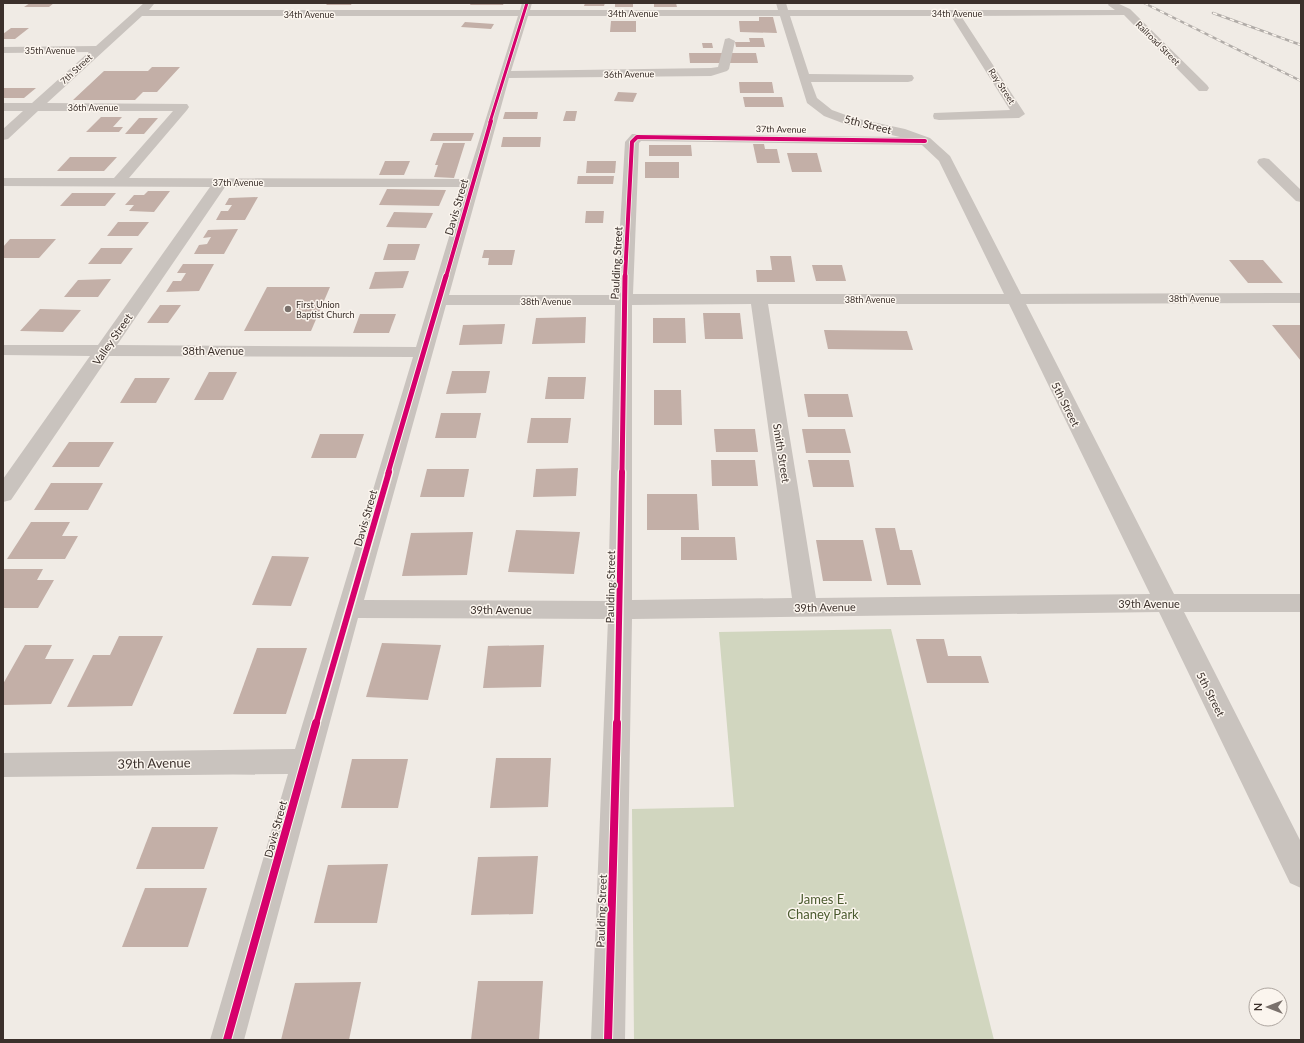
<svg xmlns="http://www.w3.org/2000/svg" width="1304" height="1043" viewBox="0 0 1304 1043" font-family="Lato,sans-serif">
  <rect width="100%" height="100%" fill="#f0ebe5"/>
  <polygon fill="#d1d6bf" points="891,629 994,1040 634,1040 632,809 734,807 719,632"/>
  <g fill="#c3afa7">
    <polygon points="30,3 54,3 49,7 24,7"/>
    <polygon points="328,3 352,3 351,5 326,5"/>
    <polygon points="471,3 504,3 503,5 470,5"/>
    <polygon points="585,3 605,3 604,6 584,6"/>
    <rect x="615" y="3" width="18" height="4"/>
    <polygon points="654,3 676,3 677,7 654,7"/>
    <polygon points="759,17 773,17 777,33 740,32 739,21 759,21"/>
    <polygon points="611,21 636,21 636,32 610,32"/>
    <polygon points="465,22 494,24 491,29 461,27"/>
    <polygon points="11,28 29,28 15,39 3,39 3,34"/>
    <polygon points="749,38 763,38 765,47 736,47 735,42 750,42"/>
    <polygon points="702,43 712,43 713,48 703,48"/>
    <polygon points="689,53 756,53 758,63 690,63"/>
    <polygon points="152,67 180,67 157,92 143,92 135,100 73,100 104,71 148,71"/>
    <polygon points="739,82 772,82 774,93 740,93"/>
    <polygon points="3,88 36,88 24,98 3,98"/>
    <polygon points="618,92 637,93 633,102 614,101"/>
    <polygon points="743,97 782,97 784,107 745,107"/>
    <polygon points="566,111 577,111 575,121 563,121"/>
    <polygon points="505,112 538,112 537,119 503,119"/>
    <polygon points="101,117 122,117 113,127 123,127 119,132 86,132"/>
    <polygon points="139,118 158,118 144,134 125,134"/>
    <polygon points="433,133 474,133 471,141 430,141"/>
    <polygon points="503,137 541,137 540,147 501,147"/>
    <polygon points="443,143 465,143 454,178 434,177 438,165 435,165"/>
    <polygon points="753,144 764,144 765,149 777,149 780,163 757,163"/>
    <polygon points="649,145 691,145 692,156 649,156"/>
    <polygon points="787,153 817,153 822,172 792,172"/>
    <polygon points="70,157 117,157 104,171 57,171"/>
    <polygon points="385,161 410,161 404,175 379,175"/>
    <polygon points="587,161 616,161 615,173 586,173"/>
    <rect x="645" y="162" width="34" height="16"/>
    <polygon points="578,176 614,176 613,184 577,184"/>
    <polygon points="387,189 446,190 439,206 379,205"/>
    <polygon points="148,191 170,191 154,212 129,211 134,205 125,205 134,195 144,195"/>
    <polygon points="72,193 116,193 105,206 60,206"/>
    <polygon points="258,197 245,220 216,220 221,211 228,211 232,205 225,205 229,198"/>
    <polygon points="586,211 604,211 603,223 585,223"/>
    <polygon points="394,212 433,213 426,228 386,227"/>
    <polygon points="118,222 149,222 138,236 107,236"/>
    <polygon points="238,229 224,254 194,254 199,245 207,244 211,237 203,238 208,230"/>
    <polygon points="10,239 56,239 39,258 3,258 3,247"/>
    <polygon points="388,244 420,244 415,260 383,260"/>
    <polygon points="101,248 133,248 121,264 88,264"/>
    <polygon points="484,250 515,250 512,265 488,265 489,258 482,258"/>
    <polygon points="770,256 791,256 795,282 757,282 756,270 772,270"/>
    <polygon points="1229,260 1263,260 1283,283 1248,283"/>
    <polygon points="183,264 214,264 199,291 166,292 173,281 181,281 186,273 177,273"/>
    <polygon points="812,265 842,265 846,281 816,281"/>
    <polygon points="409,271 403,288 369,289 375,272"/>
    <polygon points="111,279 98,297 64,297 78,280"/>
    <polygon points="267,287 330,287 311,331 244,331"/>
    <polygon points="160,305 181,305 168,323 147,323"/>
    <polygon points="40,309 81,310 63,332 20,331"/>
    <polygon points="703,313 740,313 743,339 705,339"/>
    <polygon points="360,314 396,314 389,333 353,333"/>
    <polygon points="586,317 585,343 532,344 536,318"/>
    <polygon points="653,318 685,318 686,343 653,343"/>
    <polygon points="505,324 502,344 459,345 463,325"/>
    <polygon points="1272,325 1301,325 1301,361"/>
    <polygon points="824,330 907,331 913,350 828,349"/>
    <polygon points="452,371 490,371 486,393 446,394"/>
    <polygon points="209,372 237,372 223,400 194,400"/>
    <polygon points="548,377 586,377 584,399 545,399"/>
    <polygon points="135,378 170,378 156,403 120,403"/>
    <polygon points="654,390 681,390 682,425 654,425"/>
    <polygon points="804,394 848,394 853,417 808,417"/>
    <polygon points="441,413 481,413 476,438 435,438"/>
    <polygon points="531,418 571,418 568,443 527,443"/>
    <polygon points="714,429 755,429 758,452 716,452"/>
    <polygon points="802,429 845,429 851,453 806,453"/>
    <polygon points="320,434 364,434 356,458 311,458"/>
    <polygon points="69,442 114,442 99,467 52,467"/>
    <polygon points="711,460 755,460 758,486 712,486"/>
    <polygon points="808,460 849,460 854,487 813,487"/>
    <polygon points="578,468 576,496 533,497 536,469"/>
    <polygon points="427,469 469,469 464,497 420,497"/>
    <polygon points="51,483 103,483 88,510 34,510"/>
    <polygon points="647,494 697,494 699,530 647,530"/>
    <polygon points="31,522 70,522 62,536 78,536 65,559 7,559"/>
    <polygon points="875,528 895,528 900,550 912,550 921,585 887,585"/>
    <polygon points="516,530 580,532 574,574 508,572"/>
    <polygon points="473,532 467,575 402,576 411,533"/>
    <polygon points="681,537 735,537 737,560 681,560"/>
    <polygon points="816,540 863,540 872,581 823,581"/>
    <polygon points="272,556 309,557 291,606 252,605"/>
    <polygon points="3,569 43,569 37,580 54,580 38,608 3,608"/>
    <polygon points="119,636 163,636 132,706 67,707 93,655 110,655"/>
    <polygon points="916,639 944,639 948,656 981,656 989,683 927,683"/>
    <polygon points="382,643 441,645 428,700 366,697"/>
    <polygon points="25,645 52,645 45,659 74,659 51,704 3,705 3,684"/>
    <polygon points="544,645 541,687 483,688 488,646"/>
    <polygon points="257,648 307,648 286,714 233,714"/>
    <polygon points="496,758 551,758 548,807 490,808"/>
    <polygon points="352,759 408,759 398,808 341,808"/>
    <polygon points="152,827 218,827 204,869 136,869"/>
    <polygon points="538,856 533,914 471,915 478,857"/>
    <polygon points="388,864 377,923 314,923 328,865"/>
    <polygon points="145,888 207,888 188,947 122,947"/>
    <polygon points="478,981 543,981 539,1040 471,1040"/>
    <polygon points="361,982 349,1040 281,1040 295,983"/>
  </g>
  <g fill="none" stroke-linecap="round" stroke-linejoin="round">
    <g fill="#c9c3be" fill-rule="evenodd">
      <path d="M144,3l10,1 -5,6h371l2,-7h10l-2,7h248l-2,-7h10l2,7h327l-7,-5 1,-2h8l13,6 77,76 2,3 -2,3h-8l-75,-76 -163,1 64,98 -6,4 -80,2 -5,-1 -1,-3 1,-3 76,-3 -59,-94h-161l19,58 103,1 2,3 -2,3 -4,1h-97l6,16 15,12 22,8 51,11 25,9 20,18 71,138 280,-1v10l-275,1 148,290h127v18h-117l117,230v46l-11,-5 -131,-271 -527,7 -7,421h-34l17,-421 -250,-1 -114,422h-34l78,-266 -285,3v-24l292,-4 118,-392 -304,-1 -98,144 -8,2v-23l87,-123 -87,-1v-10h95l112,-158 -207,-1v-8h111l59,-67h-135l-30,28 -5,1v-11l20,-18h-20v-8h29l57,-51 -86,1v-6l93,-1zM142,16h376l-51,163 -338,-1 58,-68 2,-3 -2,-3 -140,-1zM528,16h252l27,87 17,13 21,8 55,13 -268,-3 -7,8 -9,153h-167l60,-217 202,-2 16,-5 2,-2 6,-28 -6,-3 -4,1 -7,28 -7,1 -200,3zM641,141l281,4 17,16 65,133h-371l6,-151zM225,187h239l-48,160 -299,-2zM751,304l41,294 -160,2v-295zM768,304h241l141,290 -334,4zM446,305h169l-7,296 -244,-1z"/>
      <polygon points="1264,158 1269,159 1301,190 1301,202 1296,201 1259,165 1257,162 1259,159"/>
    </g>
    <defs>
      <g id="rail">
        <polyline points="1144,3 1301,81"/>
        <polyline points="1213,13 1301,45"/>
      </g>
    </defs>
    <use href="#rail" stroke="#b1aca8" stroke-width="2.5"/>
    <use href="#rail" stroke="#fbf5ee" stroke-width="1.5" stroke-dasharray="4.5" stroke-linecap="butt"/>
    <defs>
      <polyline id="cycleway-far4" points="490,122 527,3"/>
      <g id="cycleway-far3">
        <polyline points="446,277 491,121"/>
        <polyline points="625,277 632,142 637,137 925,141"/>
      </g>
      <g id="cycleway-far2">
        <polyline points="388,473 446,276"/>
        <polyline points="622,473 625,276"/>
      </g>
      <g id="cycleway-far1">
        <polyline points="316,724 389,472"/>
        <polyline points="617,724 622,472"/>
      </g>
      <g id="cycleway">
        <polyline points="227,1040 316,723"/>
        <polyline points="608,1040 617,723"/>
      </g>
    </defs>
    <use href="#cycleway-far4" stroke="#fbf5ee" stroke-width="4.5"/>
    <use href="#cycleway-far3" stroke="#fbf5ee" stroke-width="5.5"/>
    <use href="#cycleway-far2" stroke="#fbf5ee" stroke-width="7"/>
    <use href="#cycleway-far1" stroke="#fbf5ee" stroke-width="9"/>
    <use href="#cycleway" stroke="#fbf5ee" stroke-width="10"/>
    <use href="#cycleway-far4" stroke="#d6006c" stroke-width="3"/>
    <use href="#cycleway-far3" stroke="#d6006c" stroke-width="4"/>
    <use href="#cycleway-far2" stroke="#d6006c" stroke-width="5"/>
    <use href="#cycleway-far1" stroke="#d6006c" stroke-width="6"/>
    <use href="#cycleway" stroke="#d6006c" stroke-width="8"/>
  </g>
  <circle fill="#7a716c" stroke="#fbf5ee" stroke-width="1.5" cx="288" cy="309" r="4"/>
  <g text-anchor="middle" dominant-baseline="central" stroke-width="3" stroke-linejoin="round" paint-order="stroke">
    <g font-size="9" fill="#3b302b" stroke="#fbf5ee">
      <text x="633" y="13">34th Avenue</text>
      <text x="957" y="13">34th Avenue</text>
      <text x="309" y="14">34th Avenue</text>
      <text transform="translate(1158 43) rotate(45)">Railroad Street</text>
      <text x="50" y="50">35th Avenue</text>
      <text transform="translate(76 69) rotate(-43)">7th Street</text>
      <text transform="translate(629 74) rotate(-1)">36th Avenue</text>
      <text transform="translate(1002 86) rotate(57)">Ray Street</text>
      <text x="93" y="107">36th Avenue</text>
      <text transform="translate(781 129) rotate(1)">37th Avenue</text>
      <text x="238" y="182">37th Avenue</text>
      <text x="1194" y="298">38th Avenue</text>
      <text x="870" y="299">38th Avenue</text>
      <text x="546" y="301">38th Avenue</text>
    </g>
    <g font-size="9" fill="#3b302b" stroke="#fbf5ee" text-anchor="start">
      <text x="296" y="304">First Union<tspan x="296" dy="10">Baptist Church</tspan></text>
    </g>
    <g font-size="11" fill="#3b302b" stroke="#fbf5ee">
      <text transform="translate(868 124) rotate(14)">5th Street</text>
      <text transform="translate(456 207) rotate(-74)">Davis Street</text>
      <text transform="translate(616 263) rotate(-87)">Paulding Street</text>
      <text transform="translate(112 339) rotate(-55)">Valley Street</text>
      <text x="213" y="350">38th Avenue</text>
      <text transform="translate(1066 404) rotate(63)">5th Street</text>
      <text transform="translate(782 453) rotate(81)">Smith Street</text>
      <text transform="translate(365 518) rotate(-74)">Davis Street</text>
      <text transform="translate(610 587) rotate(-89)">Paulding Street</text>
      <text x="1149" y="603">39th Avenue</text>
      <text transform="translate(825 607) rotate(-1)">39th Avenue</text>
      <text x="501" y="609">39th Avenue</text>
      <text transform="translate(1211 694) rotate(63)">5th Street</text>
      <text transform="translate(275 829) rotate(-75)">Davis Street</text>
      <text transform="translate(601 911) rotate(-88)">Paulding Street</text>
    </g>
    <g font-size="13" fill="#3b302b" stroke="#fbf5ee">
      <text transform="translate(154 763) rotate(-1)">39th Avenue</text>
    </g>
    <g font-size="13" fill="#4a5a2e" stroke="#fbf5ee">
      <text x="823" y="899">James E.<tspan x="823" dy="15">Chaney Park</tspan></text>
    </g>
  </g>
  <rect width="1304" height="1043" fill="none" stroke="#3b302b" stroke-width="8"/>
  <g transform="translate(1268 1007) rotate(270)"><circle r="19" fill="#fbf5ee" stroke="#aea6a0"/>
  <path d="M0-3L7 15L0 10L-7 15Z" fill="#7a716c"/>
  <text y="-6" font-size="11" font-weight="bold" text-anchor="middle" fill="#3b302b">N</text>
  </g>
</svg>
